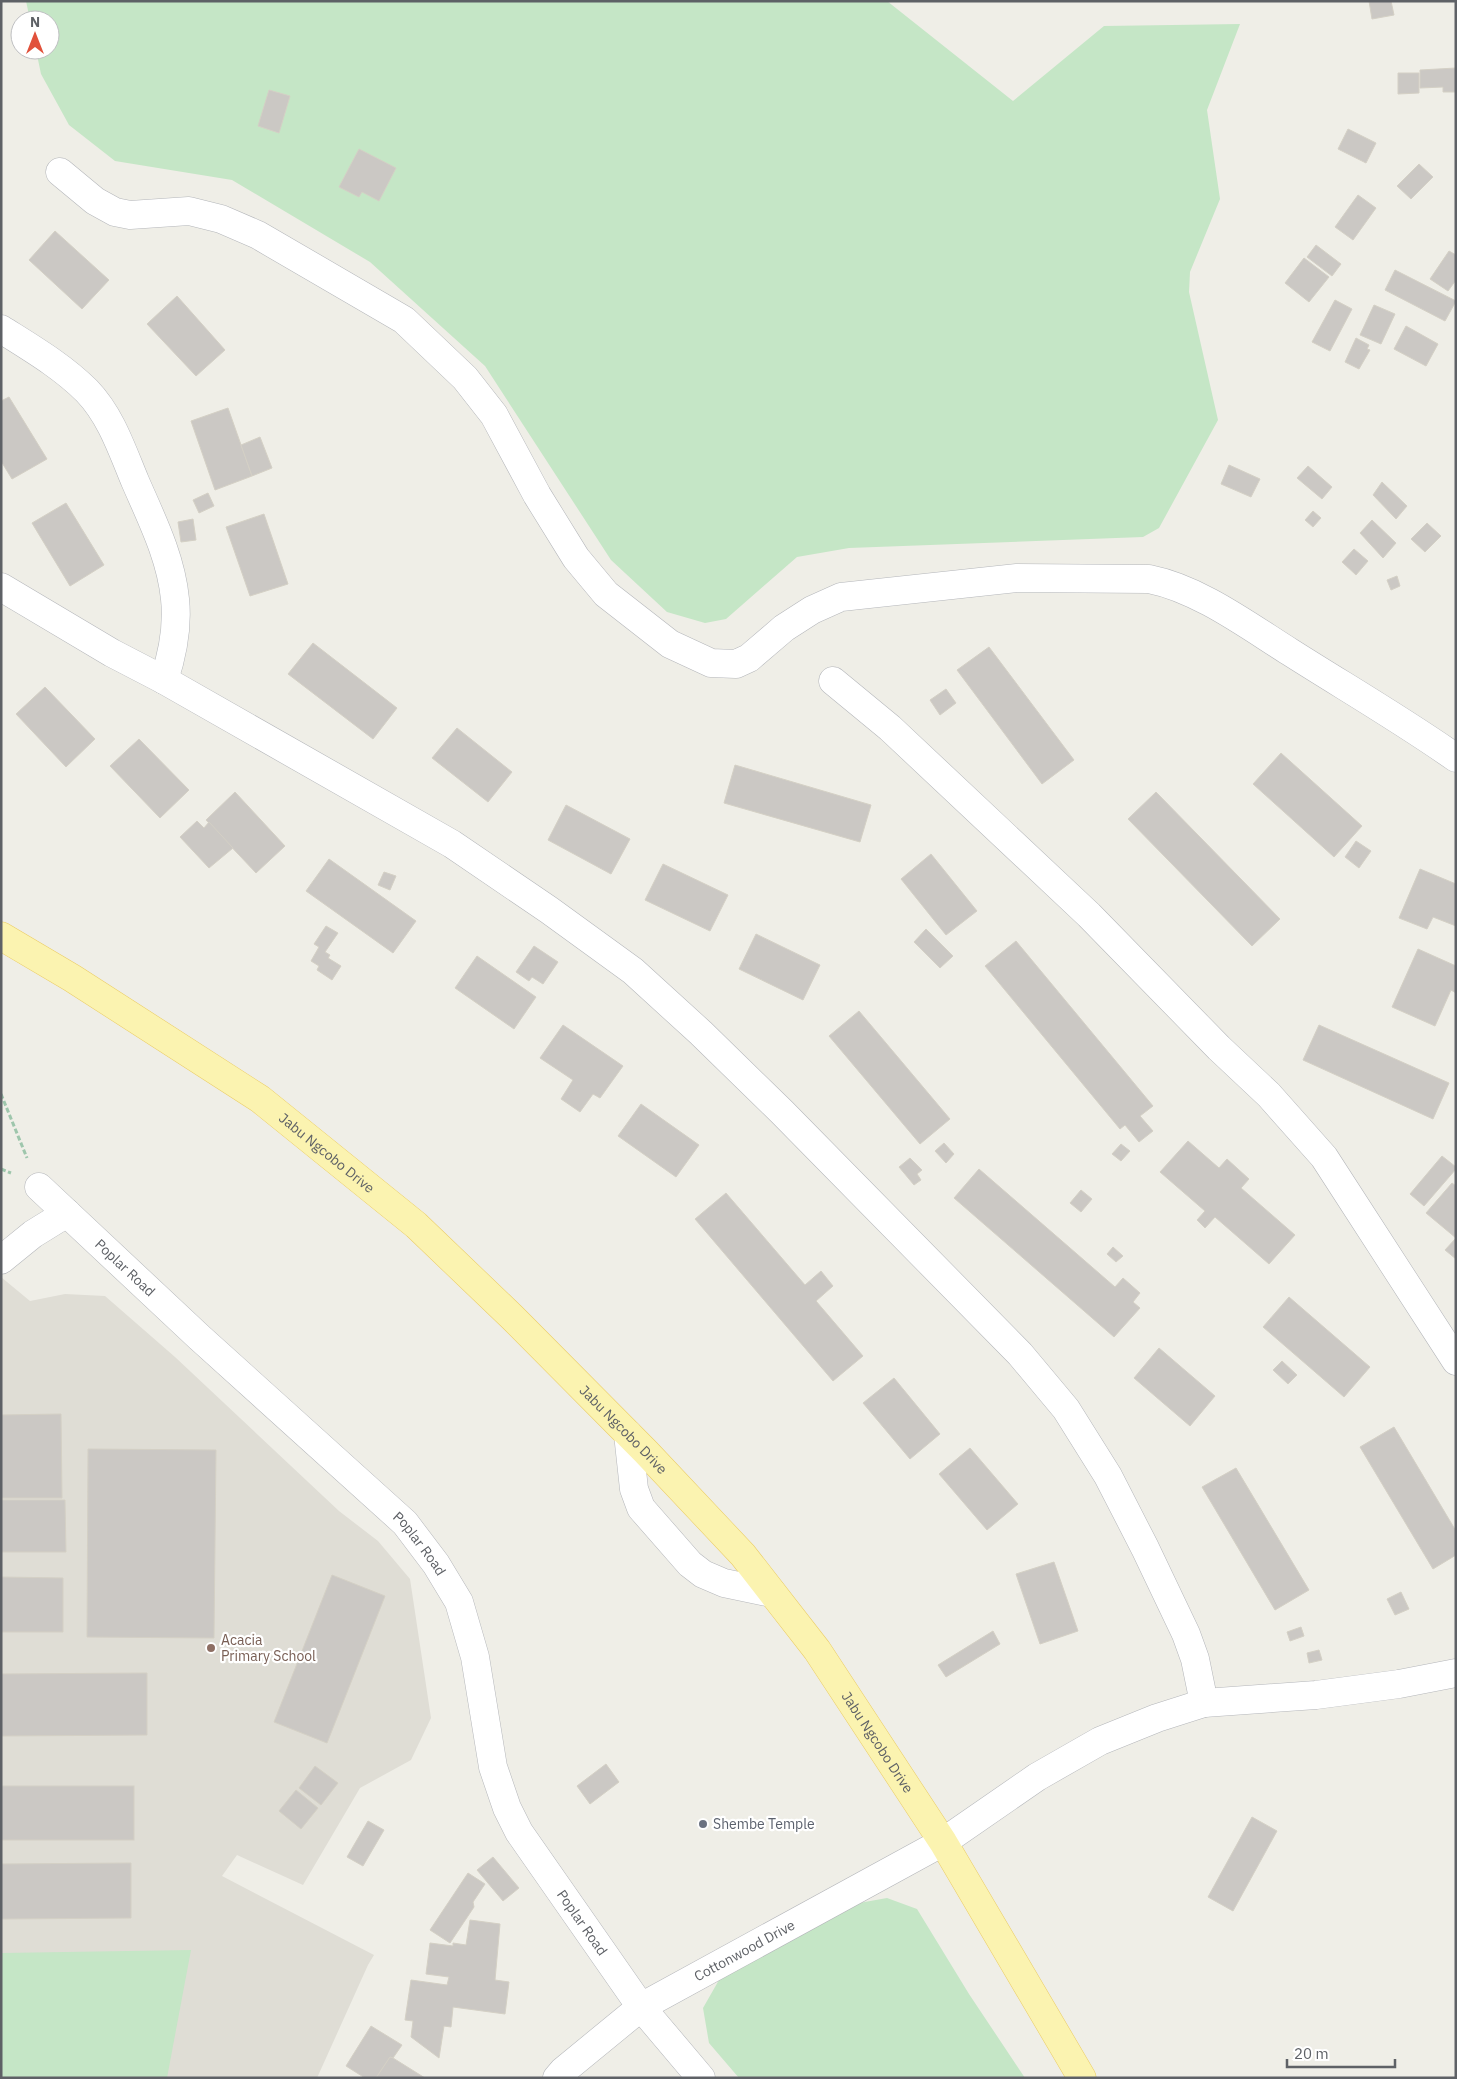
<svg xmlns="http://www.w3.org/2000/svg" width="1457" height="2079" viewBox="0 0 1457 2079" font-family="'IBM Plex Sans',sans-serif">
  <rect width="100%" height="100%" fill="#efeee7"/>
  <polygon fill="#dfddd5" points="1,1277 30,1301 65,1294 105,1296 175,1357 339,1511 378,1541 410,1579 431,1718 411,1760 360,1788 303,1885 237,1855 222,1876 374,1955 368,1965 317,2078 1,2078"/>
  <g fill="#c5e6c6">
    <polygon points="26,1 887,1 1013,101 1104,26 1240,24 1207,110 1220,199 1190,272 1189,292 1218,420 1159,528 1143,537 849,548 797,557 726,619 705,623 667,612 611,560 485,366 370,262 232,180 115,161 69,125 41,74 36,50 50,50 50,20 30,20"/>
    <polygon points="887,1898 917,1909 969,1994 1025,2078 739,2078 709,2043 703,2008 719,1980 784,1937 848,1905"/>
    <polygon points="191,1950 167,2078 1,2078 1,1953"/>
  </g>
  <g fill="#cbc8c4" stroke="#d4d0c5">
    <polygon points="1369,1 1391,1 1394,15 1372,19"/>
    <polygon points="1456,68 1456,92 1443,92 1443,87 1420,88 1420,70"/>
    <polygon points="1398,73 1419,73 1419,93 1398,94"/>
    <polygon points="269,90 290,96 279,133 258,126"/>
    <polygon points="1348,129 1376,143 1366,163 1338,149"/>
    <polygon points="359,149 396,168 379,201 362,192 359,197 339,187"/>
    <polygon points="1419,164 1433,177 1411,199 1397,186"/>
    <polygon points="1358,195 1376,208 1353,240 1335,227"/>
    <polygon points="55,231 109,280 82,309 29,260"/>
    <polygon points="1316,245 1341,264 1332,276 1307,257"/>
    <polygon points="1449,251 1456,255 1456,280 1448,291 1430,279"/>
    <polygon points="1304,258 1329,277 1309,302 1285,283"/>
    <polygon points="1395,270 1456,301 1445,321 1385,290"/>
    <polygon points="177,296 225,350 196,376 147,324"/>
    <polygon points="1335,300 1352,309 1330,351 1312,342"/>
    <polygon points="1374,305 1395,314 1381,344 1360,335"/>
    <polygon points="1406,326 1438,344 1426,366 1394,349"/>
    <polygon points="1356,338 1369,345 1367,349 1370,350 1359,369 1345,362"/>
    <polygon points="9,397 47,459 12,479 1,461 1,401"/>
    <polygon points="228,408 252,476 215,490 191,421"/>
    <polygon points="260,437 272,468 252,476 241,445"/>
    <polygon points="1229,465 1260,479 1251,497 1221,484"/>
    <polygon points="1308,466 1332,487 1322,499 1297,478"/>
    <polygon points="1382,482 1407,506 1396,519 1373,495"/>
    <polygon points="208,493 214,506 199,513 193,500"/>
    <polygon points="66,503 104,565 70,586 32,523"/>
    <polygon points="1313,511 1321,518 1313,527 1305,520"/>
    <polygon points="264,514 288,584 250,596 226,527"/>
    <polygon points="193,519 196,540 181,542 178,522"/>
    <polygon points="1372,520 1396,543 1383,558 1360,533"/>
    <polygon points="1427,523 1441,536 1425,552 1411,539"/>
    <polygon points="1354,549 1368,561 1356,575 1342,562"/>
    <polygon points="1397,576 1400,586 1391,590 1387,580"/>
    <polygon points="313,643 397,708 373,739 288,674"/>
    <polygon points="989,647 1074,760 1042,784 957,670"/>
    <polygon points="45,687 95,739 66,767 16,714"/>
    <polygon points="946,689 956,703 940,715 930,700"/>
    <polygon points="457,728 512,772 488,802 432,758"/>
    <polygon points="139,739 189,790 160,818 110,766"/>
    <polygon points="1281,753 1362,826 1334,857 1253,784"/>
    <polygon points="735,765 871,805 860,842 724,803"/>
    <polygon points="235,792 285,846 256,873 206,820"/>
    <polygon points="1156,792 1280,919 1252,946 1128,819"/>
    <polygon points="566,805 630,839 611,874 548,840"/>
    <polygon points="197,821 204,828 209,822 233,848 209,868 180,837"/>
    <polygon points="1356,841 1371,851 1359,868 1345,857"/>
    <polygon points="931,854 977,911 946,935 901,879"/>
    <polygon points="329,859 416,921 393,953 306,891"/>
    <polygon points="663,864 728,895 710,931 645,900"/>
    <polygon points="1420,869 1456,884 1456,926 1433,917 1427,929 1399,918"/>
    <polygon points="384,872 396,876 390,890 378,885"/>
    <polygon points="326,926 338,933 325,952 330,955 328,958 341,966 332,980 317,970 319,966 311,961 319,947 314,944"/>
    <polygon points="926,929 953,956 940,968 914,942"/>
    <polygon points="756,934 820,965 803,1000 739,969"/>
    <polygon points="1016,941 1153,1106 1140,1116 1153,1131 1139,1142 1125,1125 1120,1129 985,966"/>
    <polygon points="534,946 558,962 543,984 532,977 529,981 516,972"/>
    <polygon points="1418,949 1456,966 1456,993 1451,990 1435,1026 1392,1007"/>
    <polygon points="477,956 536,997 514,1029 455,988"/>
    <polygon points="859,1011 950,1119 920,1144 829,1036"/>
    <polygon points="563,1025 623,1066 600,1098 593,1094 580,1112 561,1099 573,1080 540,1058"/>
    <polygon points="1319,1025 1449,1083 1433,1119 1303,1060"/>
    <polygon points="641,1104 699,1145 676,1177 618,1136"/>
    <polygon points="1188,1141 1219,1168 1227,1159 1249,1179 1241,1188 1295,1235 1269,1264 1215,1217 1205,1228 1197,1220 1205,1211 1160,1172"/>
    <polygon points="944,1143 954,1154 946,1163 935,1151"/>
    <polygon points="1121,1144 1130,1151 1121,1161 1112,1154"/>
    <polygon points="1442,1156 1456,1167 1456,1169 1424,1206 1410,1194"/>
    <polygon points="910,1158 922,1170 917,1174 921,1180 914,1185 899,1167"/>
    <polygon points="979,1169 1115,1287 1123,1278 1140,1293 1133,1302 1140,1308 1114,1337 954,1198"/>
    <polygon points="1452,1183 1456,1186 1456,1238 1426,1213"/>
    <polygon points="1081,1190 1092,1199 1081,1212 1070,1203"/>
    <polygon points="726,1193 805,1285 821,1271 833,1286 816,1301 863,1356 833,1381 695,1219"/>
    <polygon points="1456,1238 1456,1259 1445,1250"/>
    <polygon points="1113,1247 1123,1256 1116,1262 1107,1254"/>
    <polygon points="1289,1297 1370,1367 1344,1397 1263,1327"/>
    <polygon points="1159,1348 1215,1396 1190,1426 1134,1378"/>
    <polygon points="1282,1361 1297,1375 1288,1384 1273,1370"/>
    <polygon points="894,1378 940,1434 910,1459 863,1403"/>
    <polygon points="61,1414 62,1498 1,1498 1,1415"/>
    <polygon points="1394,1427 1456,1531 1456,1555 1433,1569 1360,1447"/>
    <polygon points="970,1448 1018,1504 987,1530 939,1474"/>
    <polygon points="88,1449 216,1450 214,1638 87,1637"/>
    <polygon points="1236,1468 1309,1590 1275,1610 1202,1487"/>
    <polygon points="1,1500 65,1500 66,1552 1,1552"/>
    <polygon points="1054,1562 1078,1631 1040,1644 1016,1574"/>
    <polygon points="332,1575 385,1596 327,1743 274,1722"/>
    <polygon points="1,1577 63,1578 63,1632 1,1632"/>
    <polygon points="1401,1592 1409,1609 1395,1615 1387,1599"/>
    <polygon points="1301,1627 1304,1636 1290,1641 1287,1632"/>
    <polygon points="993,1631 1000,1644 946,1677 938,1665"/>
    <polygon points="1319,1650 1322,1660 1309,1663 1307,1653"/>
    <polygon points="147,1673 147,1735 1,1736 1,1674"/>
    <polygon points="606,1764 619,1782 590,1804 577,1786"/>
    <polygon points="315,1766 338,1783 321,1805 299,1788"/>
    <rect x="1" y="1786" width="133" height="54"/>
    <polygon points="296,1790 318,1808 301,1829 279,1811"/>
    <polygon points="1252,1817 1277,1831 1233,1911 1208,1897"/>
    <polygon points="368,1821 384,1830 363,1866 347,1857"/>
    <polygon points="493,1857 519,1888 503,1901 477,1870"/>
    <polygon points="131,1863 131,1918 1,1919 1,1864"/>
    <polygon points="468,1873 485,1884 473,1902 474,1907 450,1943 430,1930"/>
    <polygon points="470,1920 500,1924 495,1980 509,1982 505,2014 453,2007 451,2027 444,2026 439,2058 411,2037 413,2021 405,2020 411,1980 447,1985 449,1977 426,1974 430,1943 453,1946 453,1943 466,1945"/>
    <polygon points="371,2026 402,2045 393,2058 390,2057 376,2078 365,2078 346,2066"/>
    <polygon points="390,2057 393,2058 425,2078 376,2078"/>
  </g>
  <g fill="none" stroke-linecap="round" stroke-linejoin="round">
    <defs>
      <g id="minor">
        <path d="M60,172l35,29 20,11 15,3 59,-4 32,8 37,16 146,85 61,58 29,37 43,80 39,63 30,36 64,50 41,19 25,1 13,-6 35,-30 28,-18 29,-13 176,-19 132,1c50,10 98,46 141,73 55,35 112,68 166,106"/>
        <path d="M1,329c30,19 61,37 86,62 24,25 35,59 48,90 16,37 36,76 40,118 3,28 -2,54 -11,81"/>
        <polyline points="1,587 112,653 164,680 452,844 549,910 633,971 701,1033 782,1112 1020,1354 1066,1409 1108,1476 1145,1548 1186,1634 1195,1659 1204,1703"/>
        <polyline points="833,681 890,728 1089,915 1219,1048 1269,1095 1324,1157 1456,1361"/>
        <path id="s1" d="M39,1187l160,150 206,186 31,41 23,38 16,55 18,110 14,41 12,24 122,175 60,71"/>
        <polyline points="1,1260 33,1234 67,1213"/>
        <polyline points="628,1434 634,1489 641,1508 690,1564 703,1574 724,1583 772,1593"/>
        <path id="s2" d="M557,2078l6,-7 78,-64 302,-165 94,-65 63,-36 57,-23 47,-15 112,-8 83,-11 57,-11"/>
      </g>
      <g id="major">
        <path id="s3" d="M1,936l71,42 188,121 156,126 97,93 133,134 97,103 74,95 126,192 139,236"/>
      </g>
    </defs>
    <use href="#minor" stroke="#b4b6ba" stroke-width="29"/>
    <use href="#major" stroke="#ebcc64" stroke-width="29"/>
    <g stroke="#9ec6ac" stroke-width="3" stroke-dasharray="5 2.5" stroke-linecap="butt">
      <polyline points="1,1094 27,1158"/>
      <polyline points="1,1169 11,1173"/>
    </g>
    <use href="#minor" stroke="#fff" stroke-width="28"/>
    <use href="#major" stroke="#fbf3b0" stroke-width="28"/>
  </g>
  <circle fill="#8d6e63" stroke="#fff" stroke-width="2" cx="211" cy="1648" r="5"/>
  <circle fill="#6b7280" stroke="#fff" stroke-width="2" cx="703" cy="1824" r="5"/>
  <g text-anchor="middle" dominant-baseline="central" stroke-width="4.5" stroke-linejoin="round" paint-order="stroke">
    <g font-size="14" fill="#5e6166" stroke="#fff">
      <text stroke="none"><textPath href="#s3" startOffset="392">Jabu Ngcobo Drive</textPath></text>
      <text stroke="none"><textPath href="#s1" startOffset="118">Poplar Road</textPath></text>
      <text stroke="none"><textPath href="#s3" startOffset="798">Jabu Ngcobo Drive</textPath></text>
      <text stroke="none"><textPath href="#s1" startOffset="522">Poplar Road</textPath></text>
      <text stroke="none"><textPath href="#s3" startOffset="1202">Jabu Ngcobo Drive</textPath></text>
      <text stroke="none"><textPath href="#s1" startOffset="942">Poplar Road</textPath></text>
      <text stroke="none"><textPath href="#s2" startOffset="228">Cottonwood Drive</textPath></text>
    </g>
    <g font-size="14" fill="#785e54" stroke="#fff" text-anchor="start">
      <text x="221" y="1640">Acacia<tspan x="221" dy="16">Primary School</tspan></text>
    </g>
    <g font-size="14" fill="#5b616d" stroke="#fff" text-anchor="start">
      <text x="713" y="1824">Shembe Temple</text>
    </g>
  </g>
  <rect width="1457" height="2079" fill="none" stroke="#5e6166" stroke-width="5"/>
  <g transform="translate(35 35)"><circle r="24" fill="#ffffff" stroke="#bfc0c2"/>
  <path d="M0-4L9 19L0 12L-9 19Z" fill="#e1513b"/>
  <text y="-8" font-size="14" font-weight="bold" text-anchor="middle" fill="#5e6166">N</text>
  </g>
  <path d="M1287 2059v8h108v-8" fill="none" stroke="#5e6166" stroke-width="2.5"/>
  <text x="1294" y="2059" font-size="15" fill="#5e6166" stroke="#ffffff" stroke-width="4" paint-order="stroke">20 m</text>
</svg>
